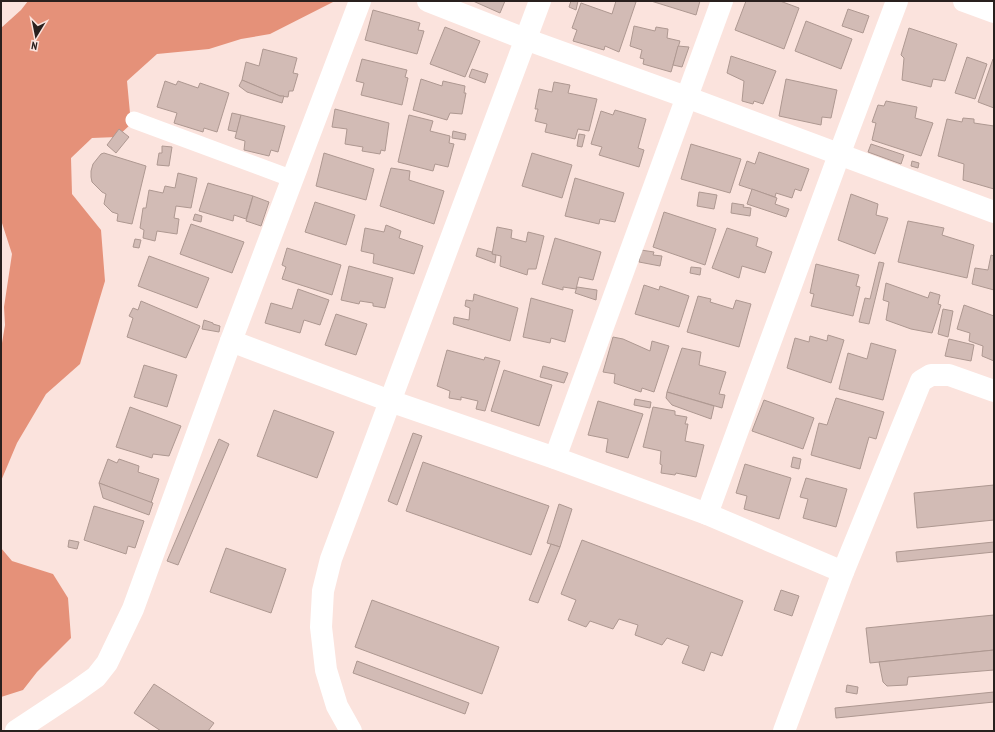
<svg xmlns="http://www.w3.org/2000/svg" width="995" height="732" viewBox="0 0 995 732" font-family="'PT Sans Narrow',sans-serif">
  <rect width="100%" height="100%" fill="#fbe3dd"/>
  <g fill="#e59179">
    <polygon points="28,1 335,1 270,34 241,39 209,49 157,54 127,81 131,124 117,137 92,138 71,158 72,194 101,230 105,281 80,364 46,394 17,443 1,481 1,349 5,325 4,307 12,254 1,220 1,28 21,10"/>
    <polygon points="1,548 12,561 53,574 68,598 71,638 37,672 23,690 1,697"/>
  </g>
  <g fill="#d2bbb5" stroke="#ae9891">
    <polygon points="473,1 505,1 500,13"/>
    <polygon points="571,1 578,1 576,10 569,7"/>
    <polygon points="616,1 632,1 636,2 619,52 605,46 604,50 573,41 577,30 572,28 581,3 612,14"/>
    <polygon points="651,1 700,1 696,15"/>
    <polygon points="746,1 780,1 799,8 784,49 735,30"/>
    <polygon points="848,9 869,16 863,33 842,26"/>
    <polygon points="373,10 420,23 418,30 424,31 417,54 365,40"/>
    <polygon points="806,21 852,39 841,69 795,51"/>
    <polygon points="634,26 655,31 656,27 668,29 667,38 680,41 671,72 643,64 644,59 640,58 642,50 630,46"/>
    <polygon points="445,27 480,41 465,77 430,64"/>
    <polygon points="909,28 957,44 945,81 933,79 931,87 902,80 904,58 901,55"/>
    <polygon points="678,46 689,47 682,67 673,65"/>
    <polygon points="263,49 297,58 293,73 298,74 293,91 289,91 288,97 280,96 242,80 246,62 259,66"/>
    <polygon points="731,56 776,71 763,104 754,101 753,104 742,101 744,81 727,73"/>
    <polygon points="967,57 987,64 975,99 955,93"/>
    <polygon points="362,59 407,70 405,77 408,78 402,105 361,95 364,83 356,81"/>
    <polygon points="993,59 994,60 994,108 978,102"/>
    <polygon points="472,69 488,74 485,83 469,77"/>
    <polygon points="421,79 442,86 443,81 465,86 464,93 466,93 462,114 450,113 447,120 413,110"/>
    <polygon points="786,79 837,90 831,118 822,117 821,125 779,116"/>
    <polygon points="242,80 280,96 284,96 282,103 247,92 239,86"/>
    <polygon points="165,81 176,85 178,81 198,88 200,83 229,93 217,132 204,128 203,132 174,123 177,113 157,107"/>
    <polygon points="554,82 570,85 568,93 597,99 589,131 578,129 575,139 545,132 547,124 535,121 538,109 535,109 539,89 552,92"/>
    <polygon points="886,101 917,107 915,118 933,123 921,156 872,140 876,123 872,122 878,105 884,106"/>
    <polygon points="335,109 389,123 385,151 381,150 380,154 362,151 363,147 345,144 347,129 332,127"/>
    <polygon points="615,110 646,119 638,148 644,150 639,167 599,155 602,147 591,144 601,111 613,115"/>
    <polygon points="232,113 241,115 237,132 228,130"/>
    <polygon points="241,115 285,126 278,152 271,150 269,156 244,150 245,141 235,138"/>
    <polygon points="409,115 433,121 430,131 450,136 449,143 454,144 448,167 435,164 433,171 398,162"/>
    <polygon points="963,118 974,119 974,123 994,126 994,189 963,180 964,164 938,156 947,119 962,122"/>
    <polygon points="119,129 129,137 116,153 107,145"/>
    <polygon points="453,131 466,134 465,140 452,138"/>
    <polygon points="579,134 585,135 582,147 577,146"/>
    <polygon points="691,144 741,159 730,193 681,179"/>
    <polygon points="871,144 904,155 901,164 868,152"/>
    <polygon points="162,146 172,147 169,166 157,165 159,153 162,153"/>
    <polygon points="759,152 809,169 801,191 795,189 792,198 776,193 775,197 739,185 747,161 755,164"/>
    <polygon points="104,153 146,166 132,224 117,221 118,214 112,212 104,204 106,194 102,192 92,182 91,177 91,171 93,164 101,154"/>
    <polygon points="324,153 374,169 366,200 316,186"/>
    <polygon points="532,153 572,165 562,198 522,186"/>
    <polygon points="912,161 919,163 918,168 911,166"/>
    <polygon points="391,168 410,171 409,180 444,191 434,224 380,206"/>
    <polygon points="178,173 197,178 191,208 176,206 174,218 179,219 177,234 157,231 155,241 143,238 144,230 140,228 143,208 146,208 149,190 163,193 165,186 175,188"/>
    <polygon points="575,178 624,193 615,222 600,219 599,224 565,216"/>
    <polygon points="208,183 253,196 246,219 234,215 233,221 199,211"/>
    <polygon points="752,189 777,198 775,204 789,209 786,217 747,204"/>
    <polygon points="699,192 717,195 714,209 697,206"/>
    <polygon points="851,194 878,204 876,215 888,218 875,254 838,240"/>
    <polygon points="253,196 269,202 261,226 246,221"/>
    <polygon points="315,202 355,215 346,245 305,232"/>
    <polygon points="732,203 744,205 743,207 751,208 750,216 731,213"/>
    <polygon points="664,212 716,229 705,265 653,247"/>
    <polygon points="195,214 202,216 201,222 193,220"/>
    <polygon points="908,221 944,228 942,235 974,245 967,278 898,262"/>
    <polygon points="191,224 244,242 232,273 180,254"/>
    <polygon points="386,225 401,231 399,238 423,246 414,274 373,263 374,254 361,251 365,228 384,232"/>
    <polygon points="497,227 512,230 511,238 526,242 528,232 544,236 536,269 528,269 527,275 500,266 501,256 492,254"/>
    <polygon points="727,228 758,238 756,246 772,252 765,273 742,266 739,278 712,268"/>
    <polygon points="555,238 601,252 593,280 579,277 576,289 563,287 563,290 542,284"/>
    <polygon points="135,239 141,240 139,248 133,247"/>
    <polygon points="287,248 341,265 332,295 282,279 286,267 282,265"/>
    <polygon points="478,248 492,252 492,254 496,255 495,263 476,256"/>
    <polygon points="641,250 654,252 653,255 662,256 660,266 639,262"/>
    <polygon points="991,255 994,256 994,290 972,284 975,268 988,270"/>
    <polygon points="149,256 209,278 197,308 138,286"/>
    <polygon points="879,262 884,263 869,324 859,322 865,298 870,299"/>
    <polygon points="816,264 859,275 856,286 860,287 853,316 811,306 814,294 810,293"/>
    <polygon points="349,266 393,278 385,308 373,306 373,303 360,301 359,304 341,300"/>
    <polygon points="691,267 701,268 700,275 690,273"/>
    <polygon points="886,283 928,298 930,292 940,295 938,304 941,305 932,333 911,329 886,320 889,302 883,300"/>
    <polygon points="644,285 659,290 660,286 689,296 679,327 635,314"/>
    <polygon points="577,287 597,290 596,300 575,293"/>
    <polygon points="298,289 329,300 320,325 304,320 300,333 265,323 271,303 292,309"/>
    <polygon points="474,294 518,308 510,341 453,324 454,317 469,320 470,308 465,306 466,300 473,301"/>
    <polygon points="698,296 711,299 710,302 733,309 736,300 751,304 739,347 687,332"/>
    <polygon points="531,298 573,310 565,342 551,338 550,343 523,337"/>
    <polygon points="141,301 200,326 186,358 127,337 133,318 129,316 133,308 138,310"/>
    <polygon points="964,305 994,316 994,361 982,356 983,346 969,341 970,333 957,329"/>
    <polygon points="943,309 953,311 948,337 938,334"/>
    <polygon points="336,314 367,324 356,355 325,345"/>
    <polygon points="204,320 213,323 213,324 220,326 219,332 202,329"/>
    <polygon points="828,335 844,340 831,383 787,368 795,338 809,342 810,336 827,341"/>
    <polygon points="613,337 623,339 650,351 652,341 669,346 654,392 642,388 641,392 614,383 615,374 603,372"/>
    <polygon points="949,339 974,345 971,361 945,356"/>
    <polygon points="871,343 896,350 883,400 839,389 848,353 867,359"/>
    <polygon points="682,348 701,352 699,365 726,372 719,394 725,395 722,408 667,392"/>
    <polygon points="447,350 484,360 485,357 500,361 485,411 476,409 478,401 461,397 461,400 449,398 450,391 437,386"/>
    <polygon points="144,365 177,375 167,407 134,397"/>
    <polygon points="543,366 568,373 564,383 540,377"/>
    <polygon points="504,370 552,385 539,426 491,411"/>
    <polygon points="667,392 714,406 711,419 672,405 666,398"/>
    <polygon points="836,398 884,412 876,439 869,437 860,469 811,455 819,423 827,425"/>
    <polygon points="635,399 651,402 650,408 634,405"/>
    <polygon points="764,400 814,418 803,449 752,431"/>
    <polygon points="598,401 643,414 628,458 606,452 608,439 588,435"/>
    <polygon points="130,407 181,426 169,456 153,454 152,458 116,447"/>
    <polygon points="653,407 675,411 675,415 687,417 685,424 688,424 685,441 704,445 696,477 676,473 675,475 661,473 662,465 660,464 661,451 643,447"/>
    <polygon points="274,410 334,432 317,478 257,456"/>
    <polygon points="413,433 422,436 397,505 388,501"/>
    <polygon points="219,439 229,444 178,565 167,561"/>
    <polygon points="793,457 801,459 799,469 791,467"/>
    <polygon points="108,459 117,463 119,459 139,466 138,472 159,479 151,503 99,483"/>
    <polygon points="423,462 549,506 531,555 406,511"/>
    <polygon points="745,464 791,478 779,519 744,509 747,496 736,493"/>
    <polygon points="806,478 847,489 836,527 803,518 808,499 800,497"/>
    <polygon points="99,483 153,503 149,515 103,498"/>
    <polygon points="994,485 994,520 917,528 914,493"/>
    <polygon points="559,504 572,509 560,547 547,543"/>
    <polygon points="94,506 144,521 135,548 128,546 126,554 84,540"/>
    <polygon points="69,540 79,542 77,549 68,547"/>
    <polygon points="582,540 743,601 722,656 711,652 704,671 682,663 689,646 667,638 662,645 635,635 638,625 619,619 613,629 590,621 586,627 568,620 576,600 561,594"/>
    <polygon points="994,542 994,552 897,562 896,552"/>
    <polygon points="551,544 560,547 538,603 529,600"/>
    <polygon points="226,548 286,569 271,613 210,592"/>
    <polygon points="781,590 799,596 792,616 774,610"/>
    <polygon points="372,600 499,647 482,694 355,647"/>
    <polygon points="994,615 994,650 870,663 866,628"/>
    <polygon points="994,650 994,670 908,677 907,685 887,686 883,682 879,662"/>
    <polygon points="357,661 469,703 465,714 353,673"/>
    <polygon points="154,684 214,723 208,731 161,731 134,713"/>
    <polygon points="847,685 858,687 857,694 846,692"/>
    <polygon points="994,692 994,702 836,718 835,708"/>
  </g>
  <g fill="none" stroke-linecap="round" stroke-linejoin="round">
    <polyline stroke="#fff" stroke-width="17" points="134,120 293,179"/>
    <g stroke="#fff" stroke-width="22">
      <polyline points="428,1 525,39 686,97 994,212"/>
      <polyline points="964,1 994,12"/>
      <polyline points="231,341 390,401 555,458 707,514 843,572"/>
      <polyline points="555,458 722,1"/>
      <polyline points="707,514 839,155 897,1"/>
      <polyline points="16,731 75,692 96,677 107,663 133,609 231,341 360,1"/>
      <polyline points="784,731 843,572 921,381 931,375 949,375 994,391"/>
    </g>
    <polyline stroke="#fff" stroke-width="22" points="351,731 337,706 326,670 321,627 323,591 331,559 540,1"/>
  </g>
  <rect width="995" height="732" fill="none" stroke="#29201e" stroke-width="4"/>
  <g transform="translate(36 36) rotate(190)" stroke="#fbe3dd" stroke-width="3" paint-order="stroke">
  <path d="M0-3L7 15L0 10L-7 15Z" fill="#29201e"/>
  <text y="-6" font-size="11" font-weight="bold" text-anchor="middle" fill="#29201e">N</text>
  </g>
</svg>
